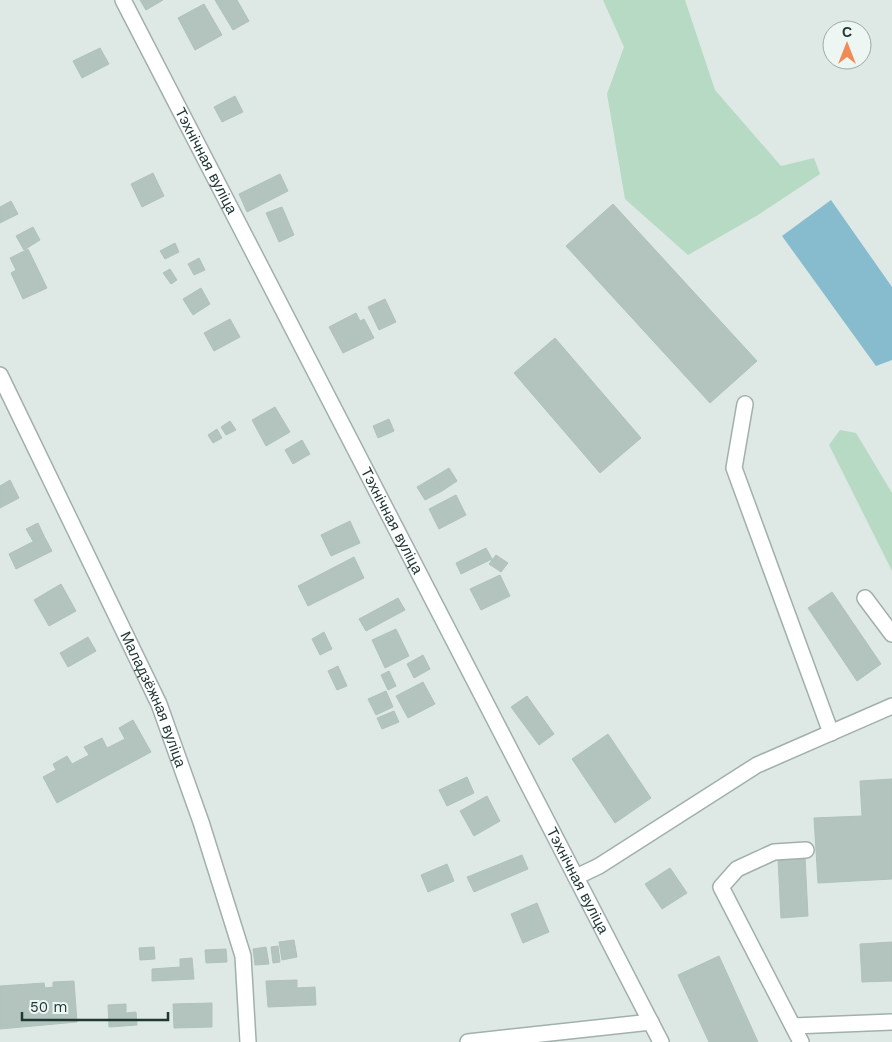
<svg xmlns="http://www.w3.org/2000/svg" width="892" height="1042" viewBox="0 0 892 1042" font-family="'Work Sans',sans-serif">
  <rect width="100%" height="100%" fill="#dee9e5"/>
  <g fill="#b6dac4">
    <polygon points="603,0 685,0 715,90 781,166 814,158 820,174 758,215 688,255 625,199 607,94 624,47"/>
    <polygon points="840,430 856,433 892,493 892,571 829,445"/>
  </g>
  <polygon fill="#86bcce" points="831,200 892,287 892,360 876,366 782,236"/>
  <g fill="#b3c4be" stroke="#b0c2bd">
    <polygon points="140,0 163,0 146,10"/>
    <polygon points="215,0 237,0 249,21 233,30"/>
    <polygon points="204,4 222,35 195,50 178,18"/>
    <polygon points="100,48 109,64 82,78 73,61"/>
    <polygon points="235,96 243,112 222,122 214,107"/>
    <polygon points="153,173 164,196 142,207 131,184"/>
    <polygon points="280,174 288,191 247,212 239,194"/>
    <polygon points="11,201 18,214 0,223 0,207"/>
    <polygon points="613,204 757,361 710,403 566,246"/>
    <polygon points="282,207 294,235 279,242 266,213"/>
    <polygon points="33,227 40,240 24,250 16,236"/>
    <polygon points="175,243 179,252 165,259 160,251"/>
    <polygon points="28,249 47,288 23,299 11,273 16,270 10,258"/>
    <polygon points="199,258 205,270 194,275 188,264"/>
    <polygon points="170,269 177,280 171,284 163,273"/>
    <polygon points="201,288 210,304 193,315 183,299"/>
    <polygon points="385,299 396,322 379,330 368,307"/>
    <polygon points="356,313 360,321 364,319 374,338 343,353 329,327"/>
    <polygon points="230,319 240,337 214,351 204,333"/>
    <polygon points="555,338 641,438 600,473 514,373"/>
    <polygon points="275,407 290,432 266,446 252,420"/>
    <polygon points="389,419 394,431 378,438 373,426"/>
    <polygon points="230,421 236,430 226,435 221,427"/>
    <polygon points="217,429 222,438 213,443 208,435"/>
    <polygon points="302,440 310,454 293,464 285,450"/>
    <polygon points="449,468 457,481 442,491 434,477"/>
    <polygon points="434,477 442,491 425,500 417,487"/>
    <polygon points="10,480 19,498 0,508 0,486"/>
    <polygon points="456,495 466,515 439,529 429,509"/>
    <polygon points="350,521 360,543 331,556 321,535"/>
    <polygon points="38,523 44,536 33,541 26,529"/>
    <polygon points="44,536 52,551 16,569 9,554"/>
    <polygon points="486,548 492,559 461,574 456,563"/>
    <polygon points="496,555 508,563 501,572 489,564"/>
    <polygon points="354,557 364,578 308,606 298,586"/>
    <polygon points="500,575 510,596 481,610 470,589"/>
    <polygon points="61,584 76,611 49,626 34,600"/>
    <polygon points="832,592 881,664 857,681 808,608"/>
    <polygon points="398,598 405,610 366,631 359,619"/>
    <polygon points="396,629 409,656 385,668 372,640"/>
    <polygon points="324,632 332,649 320,655 312,639"/>
    <polygon points="88,637 96,651 68,667 60,653"/>
    <polygon points="423,655 430,669 414,678 407,664"/>
    <polygon points="338,666 347,686 337,690 328,671"/>
    <polygon points="389,671 396,686 388,690 381,675"/>
    <polygon points="423,682 435,704 408,718 396,696"/>
    <polygon points="386,691 393,707 376,715 368,699"/>
    <polygon points="527,696 554,734 539,745 511,707"/>
    <polygon points="394,711 399,722 382,729 377,718"/>
    <polygon points="133,720 151,752 57,803 43,777 56,770 53,764 67,756 72,764 89,755 84,747 102,738 107,748 125,739 119,728"/>
    <polygon points="608,734 651,798 615,823 572,759"/>
    <polygon points="467,777 474,793 447,806 439,790"/>
    <polygon points="892,779 892,879 818,883 814,818 862,816 860,781"/>
    <polygon points="487,796 500,821 474,836 460,811"/>
    <polygon points="522,855 528,869 474,892 467,877"/>
    <polygon points="805,857 808,916 781,918 778,859"/>
    <polygon points="447,864 454,881 428,892 421,875"/>
    <polygon points="670,868 687,893 662,909 645,884"/>
    <polygon points="537,903 549,932 523,943 511,914"/>
    <polygon points="294,940 297,957 282,960 279,942"/>
    <polygon points="892,942 892,981 862,982 860,944"/>
    <polygon points="278,946 280,962 273,963 271,947"/>
    <polygon points="154,947 155,959 140,960 139,948"/>
    <polygon points="266,947 269,964 255,965 253,949"/>
    <polygon points="226,949 227,962 206,963 205,950"/>
    <polygon points="719,956 758,1042 709,1042 678,975"/>
    <polygon points="192,958 194,979 152,981 152,969 180,967 180,959"/>
    <polygon points="297,980 297,988 315,987 316,1005 268,1007 266,981"/>
    <polygon points="74,981 77,1022 0,1029 0,986 44,983 45,988 53,987 53,982"/>
    <polygon points="212,1003 212,1027 174,1028 173,1004"/>
    <polygon points="126,1004 126,1013 136,1012 137,1025 109,1027 108,1005"/>
  </g>
  <g fill="none" stroke-linecap="round" stroke-linejoin="round">
    <defs>
      <g id="minor">
        <path id="s1" d="M123,0l538,1042"/>
        <path id="s2" d="M0,375l159,329 42,118 42,134 5,86"/>
        <polyline points="745,404 734,468 831,733"/>
        <polyline points="865,598 892,634"/>
        <polyline points="576,877 599,866 757,765 892,706"/>
        <polyline points="793,1026 892,1022"/>
        <polyline points="468,1042 651,1022"/>
        <polyline points="801,1042 721,887 737,869 774,852 806,850"/>
      </g>
    </defs>
    <use href="#minor" stroke="#a1b0ac" stroke-width="18"/>
    <use href="#minor" stroke="#fff" stroke-width="15"/>
  </g>
  <g text-anchor="middle" dominant-baseline="central" stroke-width="4" stroke-linejoin="round" paint-order="stroke">
    <g font-size="15" fill="#203834" stroke="#eef6f3">
      <text stroke="none"><textPath href="#s1" startOffset="181">Тэхнічная вуліца</textPath></text>
      <text stroke="none"><textPath href="#s1" startOffset="586">Тэхнічная вуліца</textPath></text>
      <text stroke="none"><textPath href="#s2" startOffset="359">Маладзёжная вуліца</textPath></text>
      <text stroke="none"><textPath href="#s1" startOffset="991">Тэхнічная вуліца</textPath></text>
    </g>
  </g>
  <g transform="translate(847 45)"><circle r="24" fill="#eef6f3" stroke="#9caaa7"/>
  <path d="M0-4L9 19L0 12L-9 19Z" fill="#ef8b56"/>
  <text y="-8" font-size="14" font-weight="bold" text-anchor="middle" fill="#203834">С</text>
  </g>
  <path d="M22 1012v8h146v-8" fill="none" stroke="#203834" stroke-width="2.5"/>
  <text x="30" y="1012" font-size="15" fill="#203834" stroke="#eef6f3" stroke-width="4" paint-order="stroke">50 m</text>
</svg>
